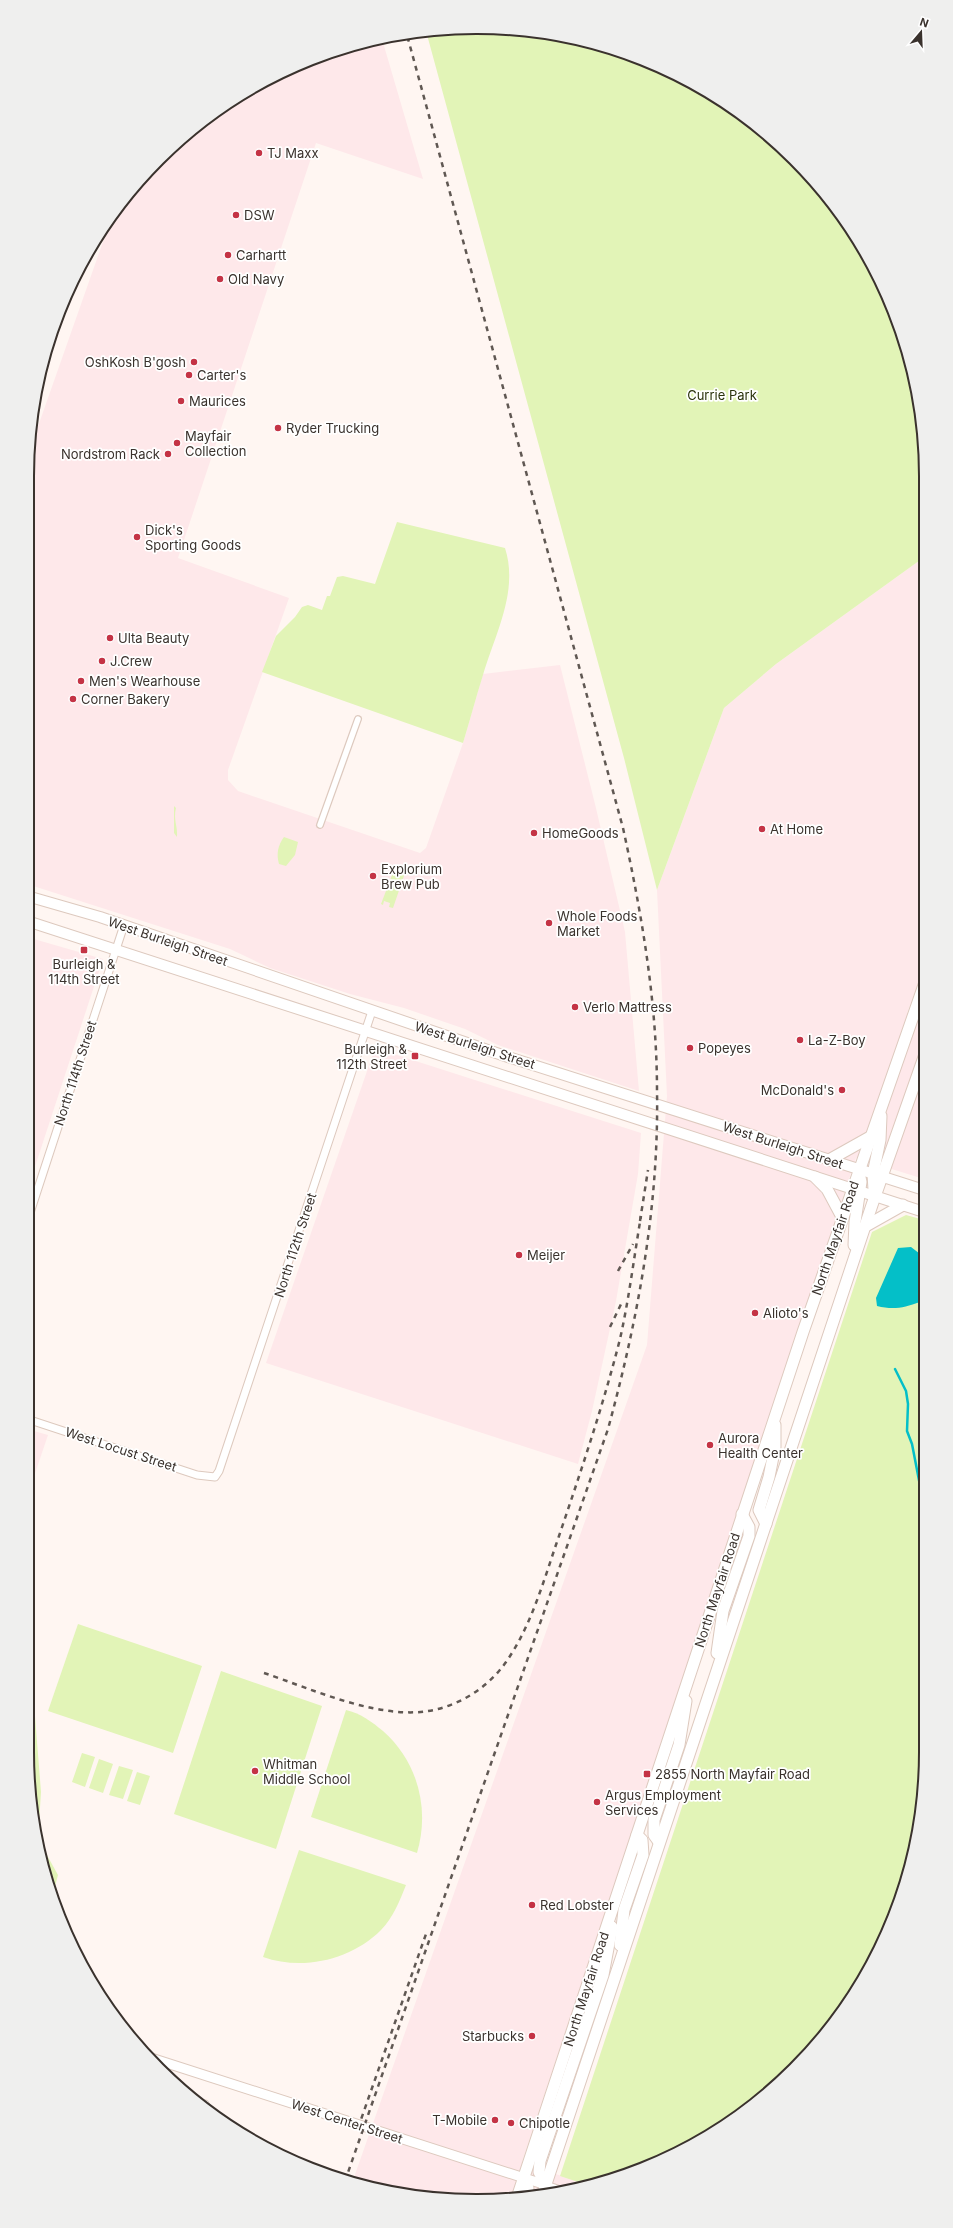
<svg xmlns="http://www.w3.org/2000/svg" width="953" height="2228" viewBox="0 0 953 2228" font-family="Inter,sans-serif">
  <rect width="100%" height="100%" fill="#fff6f2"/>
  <g fill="#fee8ea">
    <polygon points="382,39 423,179 316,143 178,558 289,598 228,770 228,780 238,791 420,853 426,848 463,743 483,674 560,665 595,804 625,932 639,1091 498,1045 465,1029 404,1008 350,994 270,968 230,949 27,884 27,476 29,452 111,219 139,180 203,120 278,73 360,42"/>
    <polygon points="923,558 924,967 907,1013 924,1018 924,1179 856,1158 522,2162 587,2185 535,2197 476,2201 389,2192 352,2183 647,1345 667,1096 657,890 724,708 776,664"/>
    <polygon points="27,937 103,959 27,1191"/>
    <polygon points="375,1048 641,1133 638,1174 616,1301 592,1411 578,1464 266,1363"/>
    <polygon points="27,1429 48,1435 27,1497"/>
  </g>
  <g fill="#e2f4b7">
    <polygon points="447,28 535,31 621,51 726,103 815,180 880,278 902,332 922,418 923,558 776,664 724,708 657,890 624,758 426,31"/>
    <path d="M397,522l108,26c14,43 -10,86 -22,127 -7,22 -13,45 -20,68l-201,-71 14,-36 19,-19 7,-10 6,-2 14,5 5,-14h3l7,-19 6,-1 32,8z"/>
    <path d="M174,806l2,2c-3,11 2,19 1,29l-3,-4z"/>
    <path d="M284,837l14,5 -3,13 -9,11 -7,-2c-3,-10 -1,-19 5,-27z"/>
    <polygon points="395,866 406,870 393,908 389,907 390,903 384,901 383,905 381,904 389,883 398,886 399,885 390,881 393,871 402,874 404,871"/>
    <polygon points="906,1215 924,1220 926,1751 917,1839 902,1896 866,1976 815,2048 750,2108 701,2141 621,2177 587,2185 560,2176 872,1232"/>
    <path d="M27,1623l2,7 -1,28 5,33 8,101 -3,47 20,36 -6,23c-32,-83 -25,-188 -25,-275z"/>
    <polygon points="78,1624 202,1666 173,1753 48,1711"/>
    <polygon points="221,1671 322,1706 276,1849 174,1814"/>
    <path d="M346,1710c14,3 26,12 37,21 35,31 47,78 34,122l-106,-36z"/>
    <polygon points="82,1753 95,1757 85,1787 72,1782"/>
    <polygon points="99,1759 113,1764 103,1793 89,1788"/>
    <polygon points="119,1766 133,1770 123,1799 109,1795"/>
    <polygon points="137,1772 150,1776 140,1805 127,1801"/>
    <path d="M299,1850l107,35c-6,15 -13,33 -25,45 -30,30 -78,41 -118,27z"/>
  </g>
  <path fill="#04bfc8" d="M911,1247l13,10c2,15 -2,30 -4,45 -16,6 -27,8 -43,4l-1,-8 22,-50z"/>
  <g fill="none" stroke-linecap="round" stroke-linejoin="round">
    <polyline stroke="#04bfc8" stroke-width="2.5" points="895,1369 906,1391 908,1404 907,1431 912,1444 923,1501 925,1540"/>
    <defs>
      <polyline id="pedestrian" points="320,825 358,719"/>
      <g id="minor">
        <polyline points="27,1222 124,925"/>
        <polyline points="27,1419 197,1475 215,1477 219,1471 372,1011"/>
        <polyline points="204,2109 205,2104"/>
        <polyline points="546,2185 563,2191"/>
      </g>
      <polyline id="tertiary" points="148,2057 546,2185"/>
      <g id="secondary">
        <polyline points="27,896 100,917 508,1057 924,1190"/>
        <polyline points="27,921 924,1212"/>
      </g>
      <g id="primary">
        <polyline points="829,1160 870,1137"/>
        <polyline points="815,1177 827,1189 842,1217"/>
        <polyline points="874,1190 873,1174 880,1140 881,1116"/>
        <polyline points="864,1227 903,1205"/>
        <polyline points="854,1245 855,1222 861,1182 859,1173"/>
        <polyline points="766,1524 759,1510 769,1477 775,1447 775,1425"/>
        <polyline points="717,1653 723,1611 749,1536 749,1527 742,1514"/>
        <polyline points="659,1842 654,1835 654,1820 679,1745 686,1701"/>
        <polyline points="620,1945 624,1910 643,1855 642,1840 637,1835"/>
        <polyline points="524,2178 528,2188 527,2198"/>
        <polyline points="546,2185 539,2172 540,2161 603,1975 612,1927"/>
        <polyline points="542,2196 872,1205 924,1057"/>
        <polyline points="517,2198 803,1332 924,985"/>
      </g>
    </defs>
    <use href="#pedestrian" stroke="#ddc9be" stroke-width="8"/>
    <use href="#minor" stroke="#ddc9be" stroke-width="9"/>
    <use href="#tertiary" stroke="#ddc9be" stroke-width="11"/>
    <use href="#secondary" stroke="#ddc9be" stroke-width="12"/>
    <use href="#primary" stroke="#ddc9be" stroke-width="13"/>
    <use href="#pedestrian" stroke="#fff" stroke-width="5.5"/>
    <use href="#minor" stroke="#fff" stroke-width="7"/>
    <use href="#tertiary" stroke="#fff" stroke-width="9"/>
    <use href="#secondary" stroke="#fff" stroke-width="10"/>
    <use href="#primary" stroke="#fff" stroke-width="11"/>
    <g stroke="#605853" stroke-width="2.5" stroke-dasharray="5 5" stroke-linecap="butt">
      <polyline points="640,1221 648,1170"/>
      <polyline points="618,1271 633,1244"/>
      <polyline points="610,1327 623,1300"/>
      <path d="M264,1673c51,17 121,50 174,36 27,-7 52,-24 68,-47 26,-37 38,-83 53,-126 22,-65 44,-130 61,-197 9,-40 14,-82 21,-123"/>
      <polyline points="358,2128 426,1934"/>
      <path d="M345,2181l263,-752c30,-110 51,-223 49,-338 0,-88 -15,-176 -34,-263l-216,-793"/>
    </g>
  </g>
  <g fill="#c43345" stroke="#fff" stroke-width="1.5">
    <circle cx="259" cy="153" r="4"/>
    <circle cx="236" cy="215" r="4"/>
    <circle cx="228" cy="255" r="4"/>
    <circle cx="220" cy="279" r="4"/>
    <circle cx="194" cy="362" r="4"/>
    <circle cx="189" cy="375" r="4"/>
    <circle cx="181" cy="401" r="4"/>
    <circle cx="278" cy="428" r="4"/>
    <circle cx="177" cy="443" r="4"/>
    <circle cx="168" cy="454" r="4"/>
    <circle cx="137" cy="537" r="4"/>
    <circle cx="110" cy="638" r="4"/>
    <circle cx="102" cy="661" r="4"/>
    <circle cx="81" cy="681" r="4"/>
    <circle cx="73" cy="699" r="4"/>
    <circle cx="762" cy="829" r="4"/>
    <circle cx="534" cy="833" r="4"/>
    <circle cx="373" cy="876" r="4"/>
    <circle cx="549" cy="923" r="4"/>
    <rect x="80" y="946" width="8" height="8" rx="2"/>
    <circle cx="575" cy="1007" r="4"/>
    <circle cx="800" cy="1040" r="4"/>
    <circle cx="690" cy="1048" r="4"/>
    <rect x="411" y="1052" width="8" height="8" rx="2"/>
    <circle cx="842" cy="1090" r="4"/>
    <circle cx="519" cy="1255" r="4"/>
    <circle cx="755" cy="1313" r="4"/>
    <circle cx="710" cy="1445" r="4"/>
    <circle cx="255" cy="1771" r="4"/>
    <rect x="643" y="1770" width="8" height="8" rx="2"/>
    <circle cx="597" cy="1802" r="4"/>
    <circle cx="532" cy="1905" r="4"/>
    <circle cx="532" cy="2036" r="4"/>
    <circle cx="495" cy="2120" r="4"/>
    <circle cx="511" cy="2123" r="4"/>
  </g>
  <g text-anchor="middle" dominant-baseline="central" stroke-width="3.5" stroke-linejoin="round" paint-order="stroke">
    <g font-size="13" fill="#3a322d" stroke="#fff" text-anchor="start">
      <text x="267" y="153">TJ Maxx</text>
      <text x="244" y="215">DSW</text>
      <text x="236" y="255">Carhartt</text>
      <text x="228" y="279">Old Navy</text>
      <text x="186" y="362" text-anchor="end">OshKosh B'gosh</text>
      <text x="197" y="375">Carter's</text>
      <text x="189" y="401">Maurices</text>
      <text x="286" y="428">Ryder Trucking</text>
      <text x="185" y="436">Mayfair<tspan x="185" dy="15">Collection</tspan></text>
      <text x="160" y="454" text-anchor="end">Nordstrom Rack</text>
      <text x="145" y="530">Dick's<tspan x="145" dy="15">Sporting Goods</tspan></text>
      <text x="118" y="638">Ulta Beauty</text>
      <text x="110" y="661">J.Crew</text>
      <text x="89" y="681">Men's Wearhouse</text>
      <text x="81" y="699">Corner Bakery</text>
      <text x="770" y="829">At Home</text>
      <text x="542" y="833">HomeGoods</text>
      <text x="381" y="869">Explorium<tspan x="381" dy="15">Brew Pub</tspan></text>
      <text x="557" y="916">Whole Foods<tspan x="557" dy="15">Market</tspan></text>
      <text x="84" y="964" text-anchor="middle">Burleigh &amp;<tspan x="84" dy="15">114th Street</tspan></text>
      <text x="583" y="1007">Verlo Mattress</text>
      <text x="808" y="1040">La-Z-Boy</text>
      <text x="698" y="1048">Popeyes</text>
      <text x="407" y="1049" text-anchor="end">Burleigh &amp;<tspan x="407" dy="15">112th Street</tspan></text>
      <text x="834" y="1090" text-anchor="end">McDonald's</text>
      <text x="527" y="1255">Meijer</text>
      <text x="763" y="1313">Alioto's</text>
      <text x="718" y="1438">Aurora<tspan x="718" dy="15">Health Center</tspan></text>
      <text x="263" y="1764">Whitman<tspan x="263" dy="15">Middle School</tspan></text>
      <text x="655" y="1774">2855 North Mayfair Road</text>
      <text x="605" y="1795">Argus Employment<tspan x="605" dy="15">Services</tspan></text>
      <text x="540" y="1905">Red Lobster</text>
      <text x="524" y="2036" text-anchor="end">Starbucks</text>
      <text x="487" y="2120" text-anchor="end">T-Mobile</text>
      <text x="519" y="2123">Chipotle</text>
    </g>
    <g font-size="13" fill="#2a330b" stroke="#fff">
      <text x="722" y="395">Currie Park</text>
    </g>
    <g font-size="13" fill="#3a322d" stroke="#fff">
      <text transform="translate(168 941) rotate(19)">West Burleigh Street</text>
      <text transform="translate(475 1045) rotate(18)">West Burleigh Street</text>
      <text transform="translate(75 1073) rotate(-72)">North 114th Street</text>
      <text transform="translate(783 1145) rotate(18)">West Burleigh Street</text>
      <text transform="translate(835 1238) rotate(-71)">North Mayfair Road</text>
      <text transform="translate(295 1245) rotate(-72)">North 112th Street</text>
      <text transform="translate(121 1449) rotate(18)">West Locust Street</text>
      <text transform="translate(717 1590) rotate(-72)">North Mayfair Road</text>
      <text transform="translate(586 1989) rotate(-72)">North Mayfair Road</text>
      <text transform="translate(347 2121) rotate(18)">West Center Street</text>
    </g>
  </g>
  <path d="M0 0H953V2228H0ZM476 34H477A442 442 0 0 1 919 476V1752A442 442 0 0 1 477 2194H476A442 442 0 0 1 34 1752V476A442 442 0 0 1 476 34Z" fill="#efefee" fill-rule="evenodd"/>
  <path fill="none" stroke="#3a322d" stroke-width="2" d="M476 34H477A442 442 0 0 1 919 476V1752A442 442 0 0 1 477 2194H476A442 442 0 0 1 34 1752V476A442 442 0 0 1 476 34Z"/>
  <g transform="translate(921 32) rotate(19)" stroke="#ffffff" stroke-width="3" paint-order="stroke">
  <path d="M0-3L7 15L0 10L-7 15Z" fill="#3a322d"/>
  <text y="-6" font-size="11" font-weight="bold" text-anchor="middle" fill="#3a322d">N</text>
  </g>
</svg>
